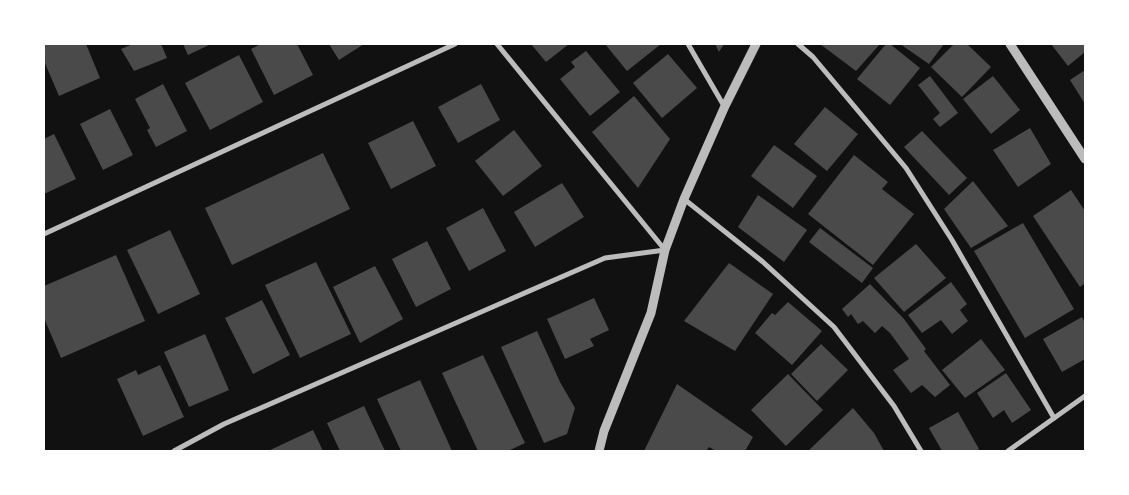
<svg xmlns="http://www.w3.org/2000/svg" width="1129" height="495" viewBox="0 0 1129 495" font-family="Signika,sans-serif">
  <rect width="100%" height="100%" fill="#111"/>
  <g fill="#4a4a4a">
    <polygon points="44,44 86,44 100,78 59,96 44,61"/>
    <polygon points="133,44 161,44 167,58 134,71 121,49"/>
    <polygon points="183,44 211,44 188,55"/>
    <polygon points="261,44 297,44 313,75 274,95 251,49"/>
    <polygon points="329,44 364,44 339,60"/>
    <polygon points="531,44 569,44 546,62"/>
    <polygon points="605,44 661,44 627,71"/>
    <polygon points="715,44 724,44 719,52"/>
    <polygon points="820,44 880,44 856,71"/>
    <polygon points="886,44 890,44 920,68 890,105 857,79"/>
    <polygon points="900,44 944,44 929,64"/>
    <polygon points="954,44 967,44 991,67 962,97 931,67"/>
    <polygon points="1051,44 1085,44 1085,52 1068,66"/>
    <polygon points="586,51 620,92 590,116 560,79 575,67 571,62"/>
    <polygon points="668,54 697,88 662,118 633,83"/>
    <polygon points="239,55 263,102 210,130 185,83"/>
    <polygon points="1085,70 1085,104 1070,80"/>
    <polygon points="930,76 958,113 940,127 933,119 940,113 918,85"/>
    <polygon points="993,76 1020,110 991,134 963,99"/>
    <polygon points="163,84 187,131 156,147 147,130 150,128 135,99"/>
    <polygon points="481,84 500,120 458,143 438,107"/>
    <polygon points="634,96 670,139 638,188 592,132"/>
    <polygon points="825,107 858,134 827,171 794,144"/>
    <polygon points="110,109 133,155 103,170 80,124"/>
    <polygon points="413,121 436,166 391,189 368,143"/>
    <polygon points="1030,128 1051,164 1018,187 993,150"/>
    <polygon points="514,130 542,166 503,196 475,161"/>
    <polygon points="922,131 967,178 949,195 904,147"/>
    <polygon points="54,134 76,179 44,194 44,139"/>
    <polygon points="774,145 817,176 793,208 751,176"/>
    <polygon points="323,153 350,209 232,265 205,208"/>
    <polygon points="854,155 888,182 882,189 914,214 873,265 808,214"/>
    <polygon points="973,181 1008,226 971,248 944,209"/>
    <polygon points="562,183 584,217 535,247 514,212"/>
    <polygon points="1071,190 1085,211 1085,283 1080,287 1033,216"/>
    <polygon points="758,195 807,230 784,262 738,227"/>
    <polygon points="483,208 506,251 469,271 446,228"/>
    <polygon points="1023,223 1074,309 1025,338 974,251"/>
    <polygon points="820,228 873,268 862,283 809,242"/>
    <polygon points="170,230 200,294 158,314 127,250"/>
    <polygon points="427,241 451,289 416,307 392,259"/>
    <polygon points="916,244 946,278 904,312 874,278"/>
    <polygon points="116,255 145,321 61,358 44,318 44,286"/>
    <polygon points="316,262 351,334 300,358 265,285"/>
    <polygon points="729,263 773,294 735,351 684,321"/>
    <polygon points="375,266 403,319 360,343 333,287"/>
    <polygon points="951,282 967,304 960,310 968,321 952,334 941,320 922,333 908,315"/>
    <polygon points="870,284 904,319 926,349 924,351 950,385 935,397 922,385 911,393 893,370 909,359 890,333 882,326 875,333 863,321 858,324 851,314 848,317 842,309"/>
    <polygon points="594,298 609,330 590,339 594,346 565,359 547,319"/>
    <polygon points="262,300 290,355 253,374 225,318"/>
    <polygon points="788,302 822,331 792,365 755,333 772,313 775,315"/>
    <polygon points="1082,317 1085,323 1085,359 1062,372 1043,339"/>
    <polygon points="537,331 560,382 575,408 567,434 544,443 501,347"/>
    <polygon points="205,334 229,390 189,407 164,352"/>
    <polygon points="981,339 1005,370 965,398 942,370"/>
    <polygon points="821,344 848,370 817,401 791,374"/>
    <polygon points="483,355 525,443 508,451 478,451 442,373"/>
    <polygon points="160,365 184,417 143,436 117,379 136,370 138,375"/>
    <polygon points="1006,373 1031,410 1012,423 1004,410 993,418 977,393"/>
    <polygon points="788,374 823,410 786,446 751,410"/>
    <polygon points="420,380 452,451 401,451 377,399"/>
    <polygon points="677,384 753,437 745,451 716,451 709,447 706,451 644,451"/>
    <polygon points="364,406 385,451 340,451 327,423"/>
    <polygon points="853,408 874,433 884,451 808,451"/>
    <polygon points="958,412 979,449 976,451 942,451 929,428"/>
    <polygon points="313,430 323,451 268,451"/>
  </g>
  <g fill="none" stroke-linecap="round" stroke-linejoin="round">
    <g stroke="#bcbcbc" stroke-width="5">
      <polyline points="497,44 665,250"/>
      <polyline points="688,44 724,106"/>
      <polyline points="798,44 813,57 906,168 952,240 1054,418"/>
      <polyline points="684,199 763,262 834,327 894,406 921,451"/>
      <polyline points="44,234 455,44"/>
      <polyline points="174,451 224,424 605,258 665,250"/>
      <polyline points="1008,451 1085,396"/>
    </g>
    <g stroke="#bcbcbc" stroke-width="9">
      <polyline points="1010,44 1085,159"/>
      <polyline points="599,451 604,431 651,313 665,250 684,199 725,106 756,44"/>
    </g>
  </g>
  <rect width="1129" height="495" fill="none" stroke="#ffffff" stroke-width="90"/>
</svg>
